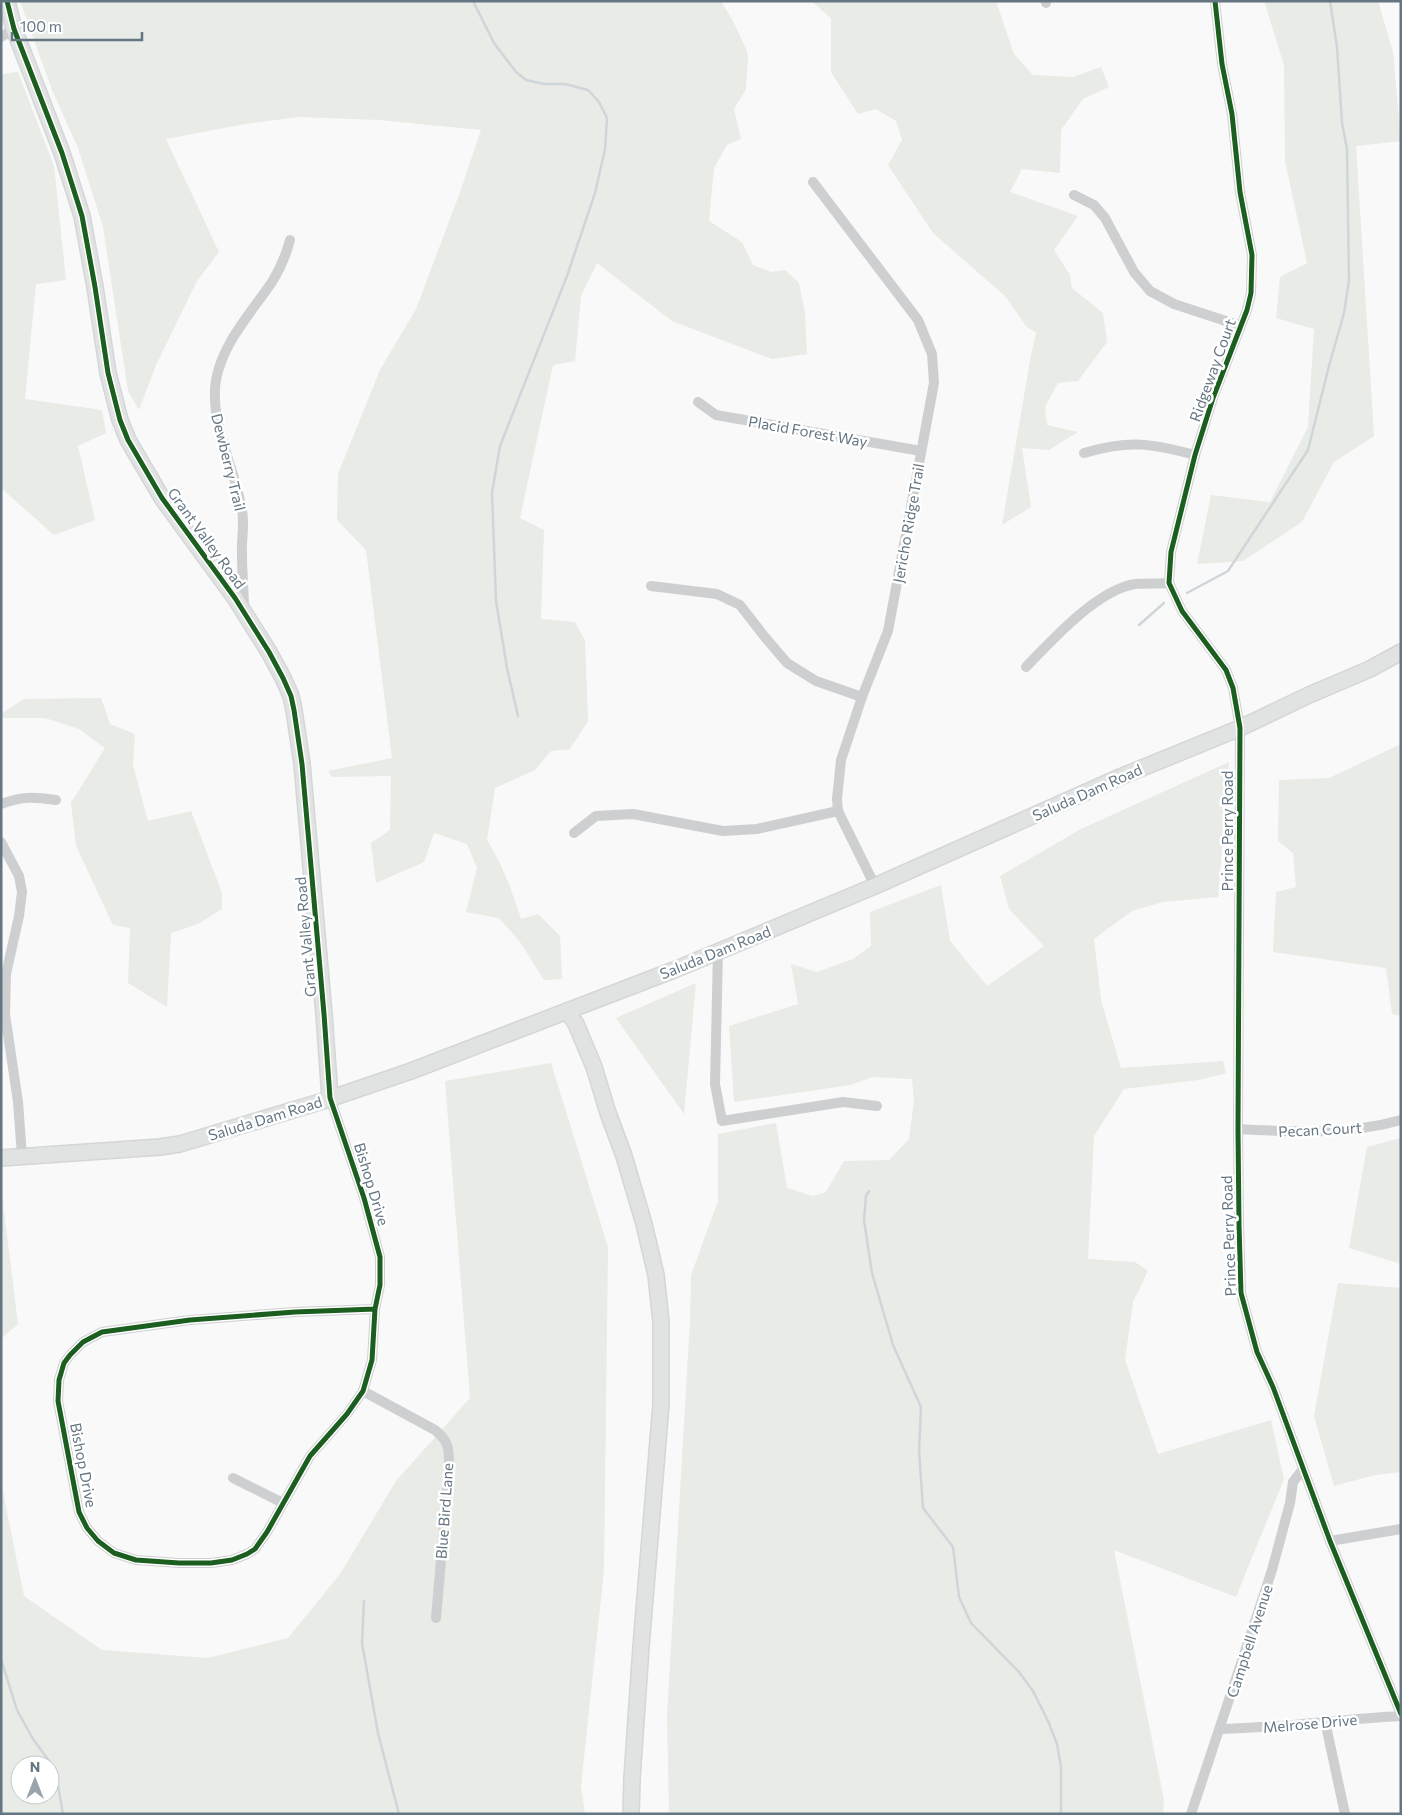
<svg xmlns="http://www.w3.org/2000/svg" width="1402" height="1815" viewBox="0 0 1402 1815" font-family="Commissioner,sans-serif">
  <rect width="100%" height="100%" fill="#f9f9f9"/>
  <g fill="#e8ebe6" fill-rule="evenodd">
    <path d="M20,1h701l11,18 15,32 1,8 -2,30 -12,20 7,30 -14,6 -13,23 -5,53 33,21 11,23 18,7 14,-2 14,13 6,30 2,41 -35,5 -100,-38 -75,-58 -16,33 -6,65 -22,4 -33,153 24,12 -3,89 34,3 10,19 3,80 -18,28 -19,2 -16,19 -40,18 -8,52c16,25 25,51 34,79l17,-5 22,22 2,43 -18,1 -24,-38 -21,-24 -33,-6 11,-44 -10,-24 -33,-11 -10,29 -48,21 -5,-40 19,-13 1,-54 -59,1 -4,-6 64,-13 -26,-208 -29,-30 1,-46 42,-104 36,-61 43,-114 22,-65 -102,-10 -80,-3 -54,7 -79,15 53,113 -22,29 -41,84 -17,45 -11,-19 -25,-164 -25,-79 -26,-58z"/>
    <polygon points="811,1 996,1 1014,54 1033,75 1073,77 1101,67 1109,87 1083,99 1061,130 1060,173 1022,169 1010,192 1078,216 1054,250 1070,275 1072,288 1103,313 1107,342 1078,381 1058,383 1045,407 1047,425 1078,432 1049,450 1022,448 1031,507 1002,525 1031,355 1036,333 1026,326 1005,296 933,233 888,165 902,140 896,121 876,109 858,114 831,72 831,18"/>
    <polygon points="1264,1 1378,1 1393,52 1401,141 1356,146 1374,436 1334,462 1302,522 1243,561 1197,564 1211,495 1270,502 1308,427 1314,329 1276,318 1280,277 1307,263 1285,161 1284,65"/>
    <polygon points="18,72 54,166 66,280 36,284 25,399 102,410 106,433 78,446 95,520 54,535 1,488 1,74"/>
    <polygon points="101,698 110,724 135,734 133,765 148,821 191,811 222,893 222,909 198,924 171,933 167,1007 128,983 130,928 113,925 76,846 71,803 105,748 79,729 45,718 1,718 1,714 24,699"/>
    <polygon points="1401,744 1401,1016 1392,1014 1386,968 1273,952 1276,892 1296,887 1293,853 1278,841 1279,780 1329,778"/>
    <polygon points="1229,762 1218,897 1163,902 1132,911 1094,939 1101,1000 1121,1068 1223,1061 1226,1073 1199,1080 1124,1089 1094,1136 1088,1259 1135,1262 1148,1271 1133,1302 1125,1360 1158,1454 1271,1420 1284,1479 1236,1597 1114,1550 1164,1800 1163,1814 669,1814 667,1715 690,1321 691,1275 718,1201 718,1134 776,1123 787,1188 813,1196 826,1192 844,1161 889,1160 909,1139 914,1101 912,1079 873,1077 850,1085 734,1102 729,1026 798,1004 791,964 817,972 853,959 871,946 870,912 941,885 950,941 987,986 1044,946 1009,909 1000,876 1081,829"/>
    <polygon points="696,983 684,1114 616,1018"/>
    <path d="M551,1063l57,184 -4,323 -23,216 4,28h-584v-332l23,114 78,54 106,8 80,-20 52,-64 56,-93 74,-83 -25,-317zM20,1765h30v30h-30z"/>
    <polygon points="1401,1138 1401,1264 1349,1248 1367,1147"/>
    <polygon points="1,1187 18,1324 1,1339"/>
    <polygon points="1338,1283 1401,1288 1401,1472 1375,1475 1334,1486 1314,1416"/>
  </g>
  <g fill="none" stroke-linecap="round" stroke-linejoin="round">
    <g stroke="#ced6d9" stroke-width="2.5">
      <polyline points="473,1 494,43 516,72 526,80 544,84 565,84 588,90 599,102 607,118 605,149 595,193 567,276 500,446 492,493 496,601 507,668 518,716"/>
      <polyline points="1187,593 1228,571 1308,450 1329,366 1344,313 1349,280 1347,149 1342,123 1337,47 1330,1"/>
      <polyline points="1139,625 1164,603"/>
      <polyline points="869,1191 866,1196 864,1220 872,1273 893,1345 921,1407 919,1451 923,1508 953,1547 959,1597 971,1623 1019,1672 1033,1691 1048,1721 1057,1744 1061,1767 1061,1814"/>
      <polyline points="364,1601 362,1643 378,1733 399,1814"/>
      <polyline points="1,1659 17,1710 33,1739 52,1765 56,1774 63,1814"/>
    </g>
    <defs>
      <g id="secondary">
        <polyline points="7,1 14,29 62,153 82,216 95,287 108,373 120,420 128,440 162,498 235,598 269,652 283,678 291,696 294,710 302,764 324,1014 330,1098"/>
        <polyline points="567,1011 576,1024 594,1067 608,1113 624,1156 644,1224 656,1275 661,1322 661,1404 641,1647 632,1778 631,1814"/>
        <polyline points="1,1158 160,1147 180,1144 323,1101 411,1071 674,970 875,886 1120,777 1240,728 1309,695 1370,669 1401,652"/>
      </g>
    </defs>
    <use href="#secondary" stroke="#d5d6d7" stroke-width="18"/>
    <g stroke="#cecfd0" stroke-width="10">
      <polyline points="1046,1 1046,3"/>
      <polyline points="1215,1 1222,64 1232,114 1240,192 1252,255 1251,293 1247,310 1213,398 1195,455 1171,552 1169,583 1182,611 1226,670 1233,688 1240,728 1238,1129 1239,1225 1241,1293 1257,1352 1273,1387 1330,1541 1401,1714"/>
      <polyline points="1,37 14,29"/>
      <polyline points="813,182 918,320 932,354 934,383 888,631 862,697 841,760 837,799 838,811 875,886"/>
      <polyline points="1074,195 1094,205 1105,218 1134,272 1150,291 1174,304 1241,326"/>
      <polyline points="698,402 716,415 921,451"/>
      <path d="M1084,453c44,-13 67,-10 111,2"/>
      <polyline points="651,586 717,594 740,605 764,636 787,663 816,681 862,697"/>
      <path d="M244,612c0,-19 -2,-38 -2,-57 -1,-16 3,-30 0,-45 -7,-42 -33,-88 -26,-130 7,-38 35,-67 56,-98 8,-13 14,-27 18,-42"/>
      <path d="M1026,667c26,-27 71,-77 109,-83 11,-1 23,0 34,-1"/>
      <path d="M1,804c22,-8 32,-7 55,-4"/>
      <polyline points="574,833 596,816 633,814 723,831 757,829 838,811"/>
      <polyline points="1,842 19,876 22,892 19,916 6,974 5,1014 18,1102 22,1156"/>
      <polyline points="718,952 715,1084 722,1121 843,1102 877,1106"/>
      <polyline points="330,1098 364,1198 380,1257 380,1285 375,1309 372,1360 363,1391 347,1414 310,1456 267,1532 255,1549 247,1554 232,1560 211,1563 179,1563 136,1560 114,1553 98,1541 87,1528 79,1512 58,1401 59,1380 64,1363 70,1355 83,1342 102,1332 190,1320 295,1312 375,1309"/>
      <path d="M1238,1129c54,3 110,6 163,-9"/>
      <path d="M363,1391l72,39c15,12 14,20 14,38l-13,150"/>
      <polyline points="233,1478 283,1503"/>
      <polyline points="1330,1541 1401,1529"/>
      <polyline points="1325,1721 1345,1814"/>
      <path d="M1220,1729c60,-1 120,-10 181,-13"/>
      <polyline points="1191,1814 1272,1570 1290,1503 1293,1482 1303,1469"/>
    </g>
    <use href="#secondary" stroke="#e1e2e2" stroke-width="15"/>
    <defs>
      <g id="cycleway">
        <polyline points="7,1 14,29 62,153 82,216 95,287 108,373 120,420 128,440 162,498 235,598 269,652 283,678 291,696 294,710 302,764 324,1014 330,1098 364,1198 380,1257 380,1285 375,1309 372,1360 363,1391 347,1414 310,1456 267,1532 255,1549 247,1554 232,1560 211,1563 179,1563 136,1560 114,1553 98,1541 87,1528 79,1512 58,1401 59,1380 64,1363 70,1355 83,1342 102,1332 190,1320 295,1312 375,1309"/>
        <polyline points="1215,1 1222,64 1232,114 1240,192 1252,255 1251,293 1247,310 1213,398 1195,455 1171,552 1169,583 1182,611 1226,670 1233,688 1240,728 1238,1129 1239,1225 1241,1293 1257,1352 1273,1387 1330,1541 1401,1714"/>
      </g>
    </defs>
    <use href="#cycleway" stroke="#fff" stroke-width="8"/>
    <use href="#cycleway" stroke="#1b5e20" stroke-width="5"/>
  </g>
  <g text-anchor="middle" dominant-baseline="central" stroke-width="5" stroke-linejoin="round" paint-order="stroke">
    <g font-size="15" fill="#657683" stroke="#fff">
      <text transform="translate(1212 370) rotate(-70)">Ridgeway Court</text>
      <text transform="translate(808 431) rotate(10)">Placid Forest Way</text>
      <text transform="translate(229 462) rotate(76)">Dewberry Trail</text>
      <text transform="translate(908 523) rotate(-80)">Jericho Ridge Trail</text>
      <text transform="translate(207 538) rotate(54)">Grant Valley Road</text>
      <text transform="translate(1087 792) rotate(-24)">Saluda Dam Road</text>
      <text transform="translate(1227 831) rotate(-90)">Prince Perry Road</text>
      <text transform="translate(305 937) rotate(-95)">Grant Valley Road</text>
      <text transform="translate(715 952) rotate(-22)">Saluda Dam Road</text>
      <text transform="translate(265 1118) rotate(-17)">Saluda Dam Road</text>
      <text transform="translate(1320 1129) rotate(-3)">Pecan Court</text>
      <text transform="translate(372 1184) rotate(73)">Bishop Drive</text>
      <text transform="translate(1228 1236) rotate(-92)">Prince Perry Road</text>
      <text transform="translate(84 1465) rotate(79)">Bishop Drive</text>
      <text transform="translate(444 1511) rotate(-86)">Blue Bird Lane</text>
      <text transform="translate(1249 1641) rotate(-72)">Campbell Avenue</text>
      <text transform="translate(1310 1723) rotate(-5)">Melrose Drive</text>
    </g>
  </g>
  <rect width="1402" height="1815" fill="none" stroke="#657683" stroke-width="5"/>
  <g transform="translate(35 1780)"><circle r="24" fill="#ffffff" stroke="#c1c8cd"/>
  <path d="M0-4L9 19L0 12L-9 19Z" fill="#99a4ac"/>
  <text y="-8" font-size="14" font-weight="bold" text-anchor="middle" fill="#657683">N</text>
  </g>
  <path d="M12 32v8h130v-8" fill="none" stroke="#657683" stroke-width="2.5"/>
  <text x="20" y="32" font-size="15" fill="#657683" stroke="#ffffff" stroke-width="4" paint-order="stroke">100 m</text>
</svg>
